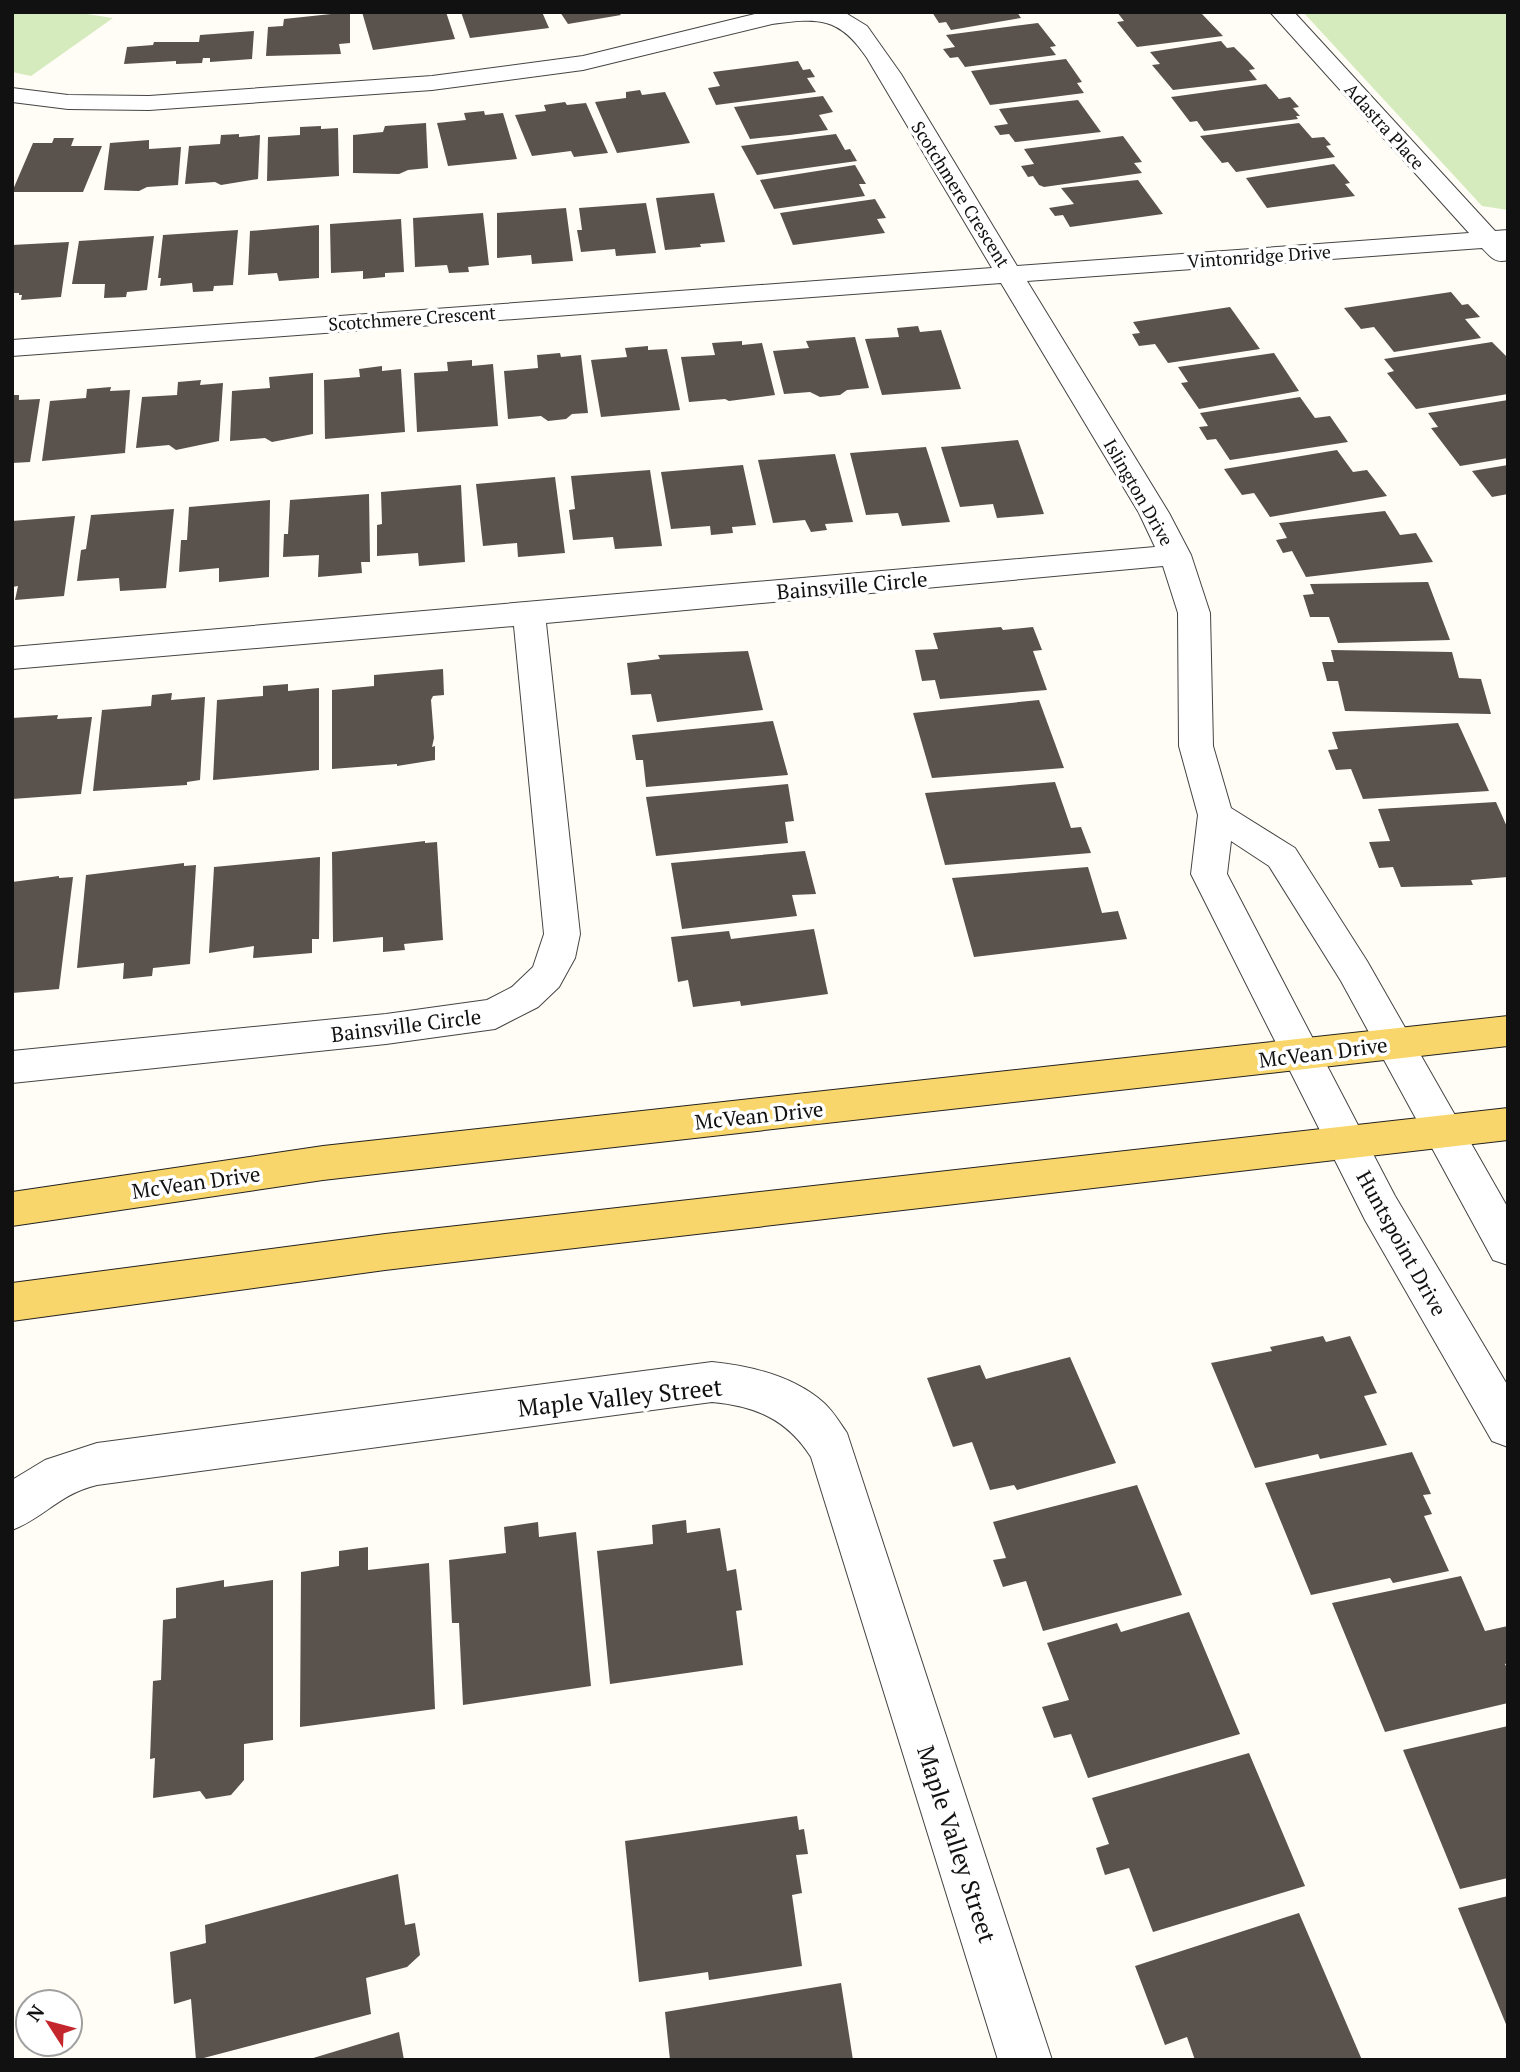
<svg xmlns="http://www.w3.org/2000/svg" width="1520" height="2072" viewBox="0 0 1520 2072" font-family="'PT Serif',serif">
  <rect width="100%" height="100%" fill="#fffdf5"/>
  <g fill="#d5ebbd">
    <polygon points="12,12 73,12 113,18 31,76 12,72"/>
    <polygon points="1303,12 1508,12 1508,210 1482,206"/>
  </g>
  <g fill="#5a524d">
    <polygon points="350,12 350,43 339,44 341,54 266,56 268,27 283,26 284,19"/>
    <polygon points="362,12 446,12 455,39 373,50"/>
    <polygon points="461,12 542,12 549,28 470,38"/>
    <polygon points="560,12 618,12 621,15 568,24"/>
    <polygon points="932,12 1017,12 1021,18 951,30 946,22 939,23"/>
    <polygon points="1117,12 1207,12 1202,14 1223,36 1137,47 1117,22 1124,21"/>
    <polygon points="1038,23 1056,46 1050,47 1056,55 965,67 958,57 950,58 943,49 955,47 946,35"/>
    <polygon points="254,31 252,59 210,62 210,58 203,58 202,63 176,64 176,61 124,64 127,47 153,45 154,42 199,42 200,35"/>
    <polygon points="1221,41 1227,48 1234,47 1248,61 1255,69 1249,70 1257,80 1173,90 1152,65 1160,64 1150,52"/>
    <polygon points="1066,59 1082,82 1077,83 1084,93 990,105 971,71"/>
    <polygon points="798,61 803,70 810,69 815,77 807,78 816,92 716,105 708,88 720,86 713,72"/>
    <polygon points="1266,84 1279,99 1290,97 1299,107 1293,108 1300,116 1296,116 1298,119 1204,131 1197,121 1190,122 1171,97"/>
    <polygon points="640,90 642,95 665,92 690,143 617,153 595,102 626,98 626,92"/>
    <polygon points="823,96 833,112 819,115 828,130 790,135 750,139 734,107"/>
    <polygon points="1078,100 1101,132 1015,142 1009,134 1000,135 994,126 1008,124 999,109"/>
    <polygon points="565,102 567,105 586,103 608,153 574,157 571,151 532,156 515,115 546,111 544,105"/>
    <polygon points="484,111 485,115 503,113 517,159 448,166 437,123 466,120 464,113"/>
    <polygon points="426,123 428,168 408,170 399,174 353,173 353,135 383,132 385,126"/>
    <polygon points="1299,123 1312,138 1324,137 1331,145 1326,146 1335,157 1236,172 1228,162 1222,163 1200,136"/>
    <polygon points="321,126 321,129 338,128 339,176 267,181 268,137 300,135 300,127"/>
    <polygon points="239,134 239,137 260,135 258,179 221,185 215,182 185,184 189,146 220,144 221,135"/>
    <polygon points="836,134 845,150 850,149 857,161 757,175 741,146"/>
    <polygon points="1123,136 1142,162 1134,163 1142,173 1044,187 1039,185 1033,176 1028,177 1021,166 1034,164 1024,149"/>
    <polygon points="54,138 74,138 71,146 102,146 83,192 12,192 33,143 52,143"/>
    <polygon points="149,140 149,149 181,147 178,185 147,187 139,191 104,190 110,143"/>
    <polygon points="1334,164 1350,183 1345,184 1355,196 1267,208 1246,178"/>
    <polygon points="855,165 866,184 859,184 865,196 774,209 760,180"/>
    <polygon points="1138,180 1163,214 1070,227 1063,215 1055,216 1049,208 1074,204 1061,188"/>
    <polygon points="714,193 725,242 700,244 701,247 665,250 656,198"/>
    <polygon points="875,199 886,218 877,219 885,233 793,245 780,213"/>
    <polygon points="646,203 656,253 616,256 615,249 581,252 577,230 582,230 579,208"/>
    <polygon points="566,208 573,261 532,264 531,255 497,258 497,213"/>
    <polygon points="483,213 489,265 468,267 469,272 449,273 447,265 415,267 413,218"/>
    <polygon points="401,219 404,272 385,273 385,277 363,279 363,271 331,273 330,224"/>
    <polygon points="319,225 319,278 279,281 277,273 248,275 250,231"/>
    <polygon points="238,230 233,285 214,286 213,291 193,292 192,283 160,286 161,278 158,278 163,235"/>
    <polygon points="154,236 147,290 127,292 126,297 104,298 105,284 72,284 79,241"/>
    <polygon points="69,242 61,297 21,300 22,295 19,295 19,293 12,293 12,245"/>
    <polygon points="1451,292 1462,305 1468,304 1480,317 1465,319 1481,338 1394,352 1374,327 1361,329 1344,308"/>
    <polygon points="1230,307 1260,349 1168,363 1155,344 1139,346 1132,334 1140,333 1133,322"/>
    <polygon points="918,326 920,332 941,330 961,389 882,395 865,339 899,337 897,328"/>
    <polygon points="855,337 869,388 847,390 840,395 820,397 810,392 784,394 773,351 809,348 806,341"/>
    <polygon points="742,341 742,345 762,343 775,395 729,401 725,399 689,402 681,357 715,355 712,343"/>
    <polygon points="1492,342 1508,358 1508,394 1416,409 1387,373 1394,371 1384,359"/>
    <polygon points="648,346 648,350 667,349 680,410 601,417 591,360 627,357 625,348"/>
    <polygon points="560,353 561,357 581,355 588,413 572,414 566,419 548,421 541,416 508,419 504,371 538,368 537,355"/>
    <polygon points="1274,353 1299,391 1199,409 1181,383 1188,382 1178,367"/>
    <polygon points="472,360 472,366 493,364 498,426 417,432 414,373 448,371 447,362"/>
    <polygon points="382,366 382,371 401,369 405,432 325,439 324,380 360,377 359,369"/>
    <polygon points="313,373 313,434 272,442 265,438 230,441 232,391 270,388 269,377"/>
    <polygon points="201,380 200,385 223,383 219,441 176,450 169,445 136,448 142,397 177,395 178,382"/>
    <polygon points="111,387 110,391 130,390 125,453 42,461 50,401 86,398 87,389"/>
    <polygon points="12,395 19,395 19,400 40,399 30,462 12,463"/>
    <polygon points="1300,397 1315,418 1330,416 1348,442 1230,460 1216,439 1207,440 1199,427 1208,426 1200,413"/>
    <polygon points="1508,400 1508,458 1460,466 1431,428 1438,427 1428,413"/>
    <polygon points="1018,440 1044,514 997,518 993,504 960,507 941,447"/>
    <polygon points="926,447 950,522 902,526 898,513 866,515 850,453"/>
    <polygon points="1337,450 1353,472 1367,470 1387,496 1270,517 1254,493 1242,495 1224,469"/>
    <polygon points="835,454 853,522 825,524 827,530 811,532 805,520 773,523 758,460"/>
    <polygon points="743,465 756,525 732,527 733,533 711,535 710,526 671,529 661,472"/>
    <polygon points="1508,465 1508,494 1492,497 1472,471"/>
    <polygon points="650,470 662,546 615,549 613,537 573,540 569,510 575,509 571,476"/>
    <polygon points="555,477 565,553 518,557 517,543 483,546 476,484"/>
    <polygon points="461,485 465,562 419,566 418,553 377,556 377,525 382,524 381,492"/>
    <polygon points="369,494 370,562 361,562 362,573 318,577 319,555 283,557 284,534 288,534 290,500"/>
    <polygon points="270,500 269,577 219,582 219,568 179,572 181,540 187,540 189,507"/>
    <polygon points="174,509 166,588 120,591 119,578 77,581 81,550 86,549 91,515"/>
    <polygon points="1385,511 1400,535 1416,533 1433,562 1306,577 1292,551 1283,553 1276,540 1287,538 1279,523"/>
    <polygon points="75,516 64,596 15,600 18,586 12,587 12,521"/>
    <polygon points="1428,582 1450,640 1338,643 1329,617 1310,617 1303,595 1314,594 1310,584"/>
    <polygon points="1001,627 1003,630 1033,627 1042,650 1033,651 1047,690 940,699 935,680 922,681 915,650 938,649 933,633"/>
    <polygon points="1331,650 1452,652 1459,678 1481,679 1491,714 1345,711 1338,681 1327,681 1322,662 1334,662"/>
    <polygon points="748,651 763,710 657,722 651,694 631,695 627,663 660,659 658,655"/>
    <polygon points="443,669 444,695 433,696 431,700 434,738 432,747 435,746 435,760 397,766 397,764 332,769 332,690 374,686 374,675"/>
    <polygon points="288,684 288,691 319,688 319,770 213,780 217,700 263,696 263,686"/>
    <polygon points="172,693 171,700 205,697 200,780 187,782 187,785 93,791 102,710 151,706 152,695"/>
    <polygon points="1039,700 1064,768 932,778 913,713"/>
    <polygon points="58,715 57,719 92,717 81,794 12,799 12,718"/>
    <polygon points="773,721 788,775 646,787 643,760 636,760 632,735"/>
    <polygon points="1458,723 1489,791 1363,799 1351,769 1336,770 1328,750 1338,749 1332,732"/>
    <polygon points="1055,782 1071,828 1081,827 1091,853 945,865 925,793"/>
    <polygon points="788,784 794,821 785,822 788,843 656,856 646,797"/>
    <polygon points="1496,802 1508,829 1508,877 1471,880 1473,885 1401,887 1393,867 1379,868 1369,842 1390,841 1378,809"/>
    <polygon points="425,841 425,843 437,842 443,940 404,944 405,950 383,952 383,937 333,942 332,852"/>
    <polygon points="805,851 816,894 792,895 797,916 682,929 671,863"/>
    <polygon points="320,857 319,939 312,939 312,953 253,958 254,946 209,953 214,867"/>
    <polygon points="184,863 184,866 196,865 190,964 153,968 152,976 123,979 124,963 77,968 86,875"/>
    <polygon points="1088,867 1102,913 1118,911 1127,939 974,957 952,878"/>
    <polygon points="59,876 59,878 73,877 59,989 12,993 12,882"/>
    <polygon points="814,929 828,994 741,1006 740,1001 693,1007 688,980 678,982 671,937 729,931 731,939"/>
    <polygon points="1323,1336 1326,1342 1350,1336 1377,1393 1364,1396 1387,1445 1320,1459 1318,1454 1255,1468 1211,1363 1272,1351 1270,1347"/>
    <polygon points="1070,1357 1116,1463 1017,1490 1014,1485 990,1490 972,1442 953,1447 927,1378 980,1365 986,1379"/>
    <polygon points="1412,1452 1431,1494 1423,1495 1432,1514 1424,1516 1449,1571 1393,1583 1390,1578 1311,1595 1265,1483"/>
    <polygon points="1137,1485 1182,1595 1043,1631 1026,1581 1003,1587 993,1560 1006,1558 993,1522"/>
    <polygon points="686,1520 687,1533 720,1528 727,1571 736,1569 742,1610 736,1611 743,1665 610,1684 597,1551 653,1544 652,1525"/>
    <polygon points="538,1522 539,1537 576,1532 591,1686 463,1705 459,1623 452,1623 449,1560 506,1553 504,1527"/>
    <polygon points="368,1547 368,1570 429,1563 435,1709 300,1727 301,1572 339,1566 339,1551"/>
    <polygon points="1461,1576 1485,1631 1508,1626 1508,1663 1505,1664 1508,1670 1508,1703 1385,1732 1332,1603"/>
    <polygon points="224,1580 224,1587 273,1580 273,1740 244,1744 244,1780 231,1795 206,1799 200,1791 153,1798 155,1758 150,1759 153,1681 161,1680 163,1620 176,1618 176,1588"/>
    <polygon points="1189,1612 1240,1734 1088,1778 1071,1734 1054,1738 1042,1707 1069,1700 1047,1643 1117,1623 1121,1632"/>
    <polygon points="1508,1726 1508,1878 1460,1889 1403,1750"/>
    <polygon points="1249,1753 1305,1886 1153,1932 1129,1868 1105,1875 1096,1848 1109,1844 1092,1798"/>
    <polygon points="797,1816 799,1830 804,1829 808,1854 796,1855 802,1893 792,1895 802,1966 709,1980 708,1972 639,1982 625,1841"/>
    <polygon points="398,1874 405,1925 415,1923 420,1955 407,1967 366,1978 371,2014 196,2060 191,1999 174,2004 170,1952 206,1943 205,1925"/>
    <polygon points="1508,1896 1508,2029 1458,1908"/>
    <polygon points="1299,1913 1362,2060 1195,2060 1187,2037 1165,2045 1135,1966"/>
    <polygon points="841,1983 853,2060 670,2060 665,2012"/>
    <polygon points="399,2032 404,2060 310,2060 310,2059"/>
  </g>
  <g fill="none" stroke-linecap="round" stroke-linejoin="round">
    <defs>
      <g id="minor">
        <path d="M763,12h81l23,14 34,48 116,192 452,-33 -199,-221h24l201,219 13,-1v30c-13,4 -18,-4 -26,-12l-455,33 142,232 22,42 19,58 3,133 18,62 64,40 72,113 141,247v57l-15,-5 -152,-279 -72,-115 -38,-25 -4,33 168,322 113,190v61l-16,-6 -127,-221 -174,-346 7,-59 -19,-69 -1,-133 -15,-47 -617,57 34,311 -5,24 -16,29 -21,20 -43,22 -109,15 -374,39v-32l374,-37 101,-14 25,-13 21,-20 11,-33 -30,-308 -502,43v-22l1143,-100 -16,-34 -138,-230 -989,73v-16l980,-72 -125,-210c-28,-42 -49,-40 -95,-34l-189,46 -151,20 -283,20 -81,-1 -56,-7v-14l56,7 81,1 283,-20 151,-20z"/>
        <path d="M712,1362c39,4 82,14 112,41 9,8 16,20 23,30l205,627h-54l-187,-603c-24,-38 -56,-51 -99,-55l-615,83c-40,10 -51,32 -85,45v-50l33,-20 52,-17z"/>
      </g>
      <g id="major">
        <polygon points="1508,1016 1508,1046 323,1180 12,1226 12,1192 323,1146"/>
        <polygon points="1508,1108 1508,1140 385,1270 12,1321 12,1283 385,1234"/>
      </g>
    </defs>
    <use href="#minor" stroke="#444" stroke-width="2"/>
    <use href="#major" stroke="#222" stroke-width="2"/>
    <use href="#minor" fill="#fff" fill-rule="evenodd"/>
    <use href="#major" fill="#f9d66b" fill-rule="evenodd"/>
  </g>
  <g text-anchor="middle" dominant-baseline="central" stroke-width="7" stroke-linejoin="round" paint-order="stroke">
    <g font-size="18" fill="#111" stroke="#fff">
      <text transform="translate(1385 126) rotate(48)">Adastra Place</text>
      <text transform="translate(961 194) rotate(58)">Scotchmere Crescent</text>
      <text transform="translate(1259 256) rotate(-4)">Vintonridge Drive</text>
      <text transform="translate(412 318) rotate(-4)">Scotchmere Crescent</text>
      <text transform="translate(1139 492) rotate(60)">Islington Drive</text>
    </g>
    <g font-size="21" fill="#111" stroke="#fff">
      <text transform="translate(852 585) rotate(-5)">Bainsville Circle</text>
      <text transform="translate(406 1025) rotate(-7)">Bainsville Circle</text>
      <text transform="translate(1323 1052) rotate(-7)">McVean Drive</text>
      <text transform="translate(759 1115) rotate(-6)">McVean Drive</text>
      <text transform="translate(196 1182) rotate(-8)">McVean Drive</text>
      <text transform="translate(1402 1243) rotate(61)">Huntspoint Drive</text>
    </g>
    <g font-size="24" fill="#111" stroke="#fff">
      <text transform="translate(620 1397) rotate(-6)">Maple Valley Street</text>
      <text transform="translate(957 1844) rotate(72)">Maple Valley Street</text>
    </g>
  </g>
  <rect width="1520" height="2072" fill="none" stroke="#111111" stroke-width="28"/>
  <g transform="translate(49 2023) rotate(306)"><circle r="33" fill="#ffffff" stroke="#a0a0a0" stroke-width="2"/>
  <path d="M0-5L12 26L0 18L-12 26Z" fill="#c4262e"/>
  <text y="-10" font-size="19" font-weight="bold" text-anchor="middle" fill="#111111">N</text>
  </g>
</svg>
